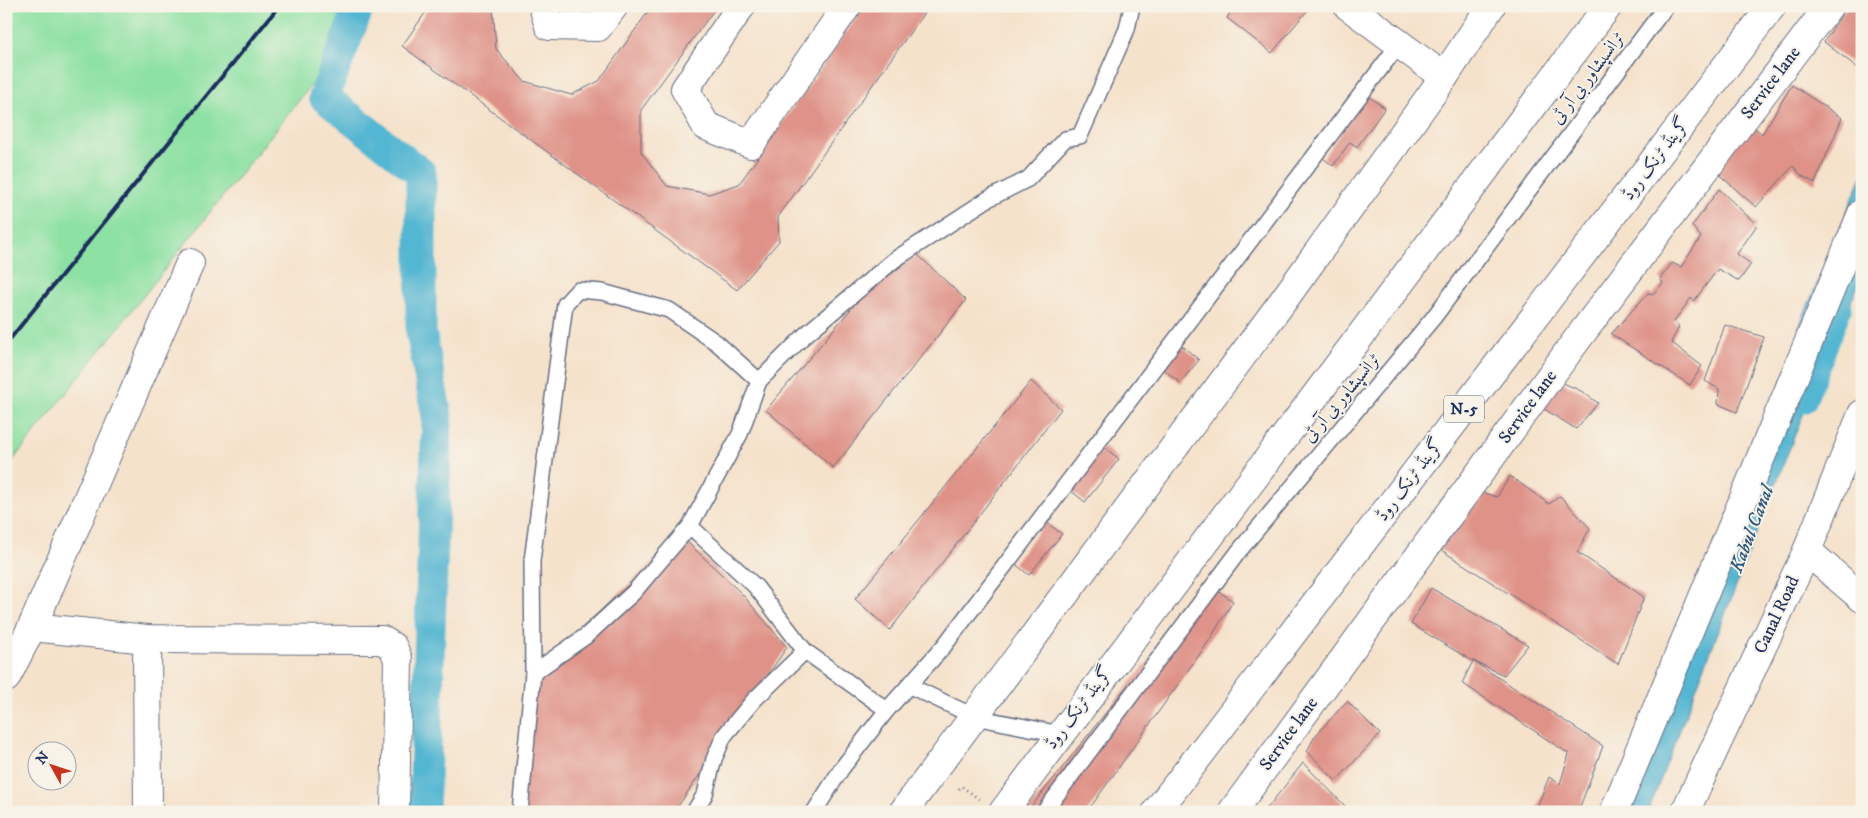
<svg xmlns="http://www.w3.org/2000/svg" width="1868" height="818" viewBox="0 0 1868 818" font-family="'IM FELL DW Pica',Amiri,serif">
  <rect width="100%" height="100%" fill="#f7f3e8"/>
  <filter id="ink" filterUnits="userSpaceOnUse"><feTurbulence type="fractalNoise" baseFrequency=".02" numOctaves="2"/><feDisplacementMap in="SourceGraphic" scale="10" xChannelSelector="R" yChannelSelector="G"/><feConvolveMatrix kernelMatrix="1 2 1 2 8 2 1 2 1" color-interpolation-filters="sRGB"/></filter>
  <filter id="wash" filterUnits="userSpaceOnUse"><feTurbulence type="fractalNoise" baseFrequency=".0096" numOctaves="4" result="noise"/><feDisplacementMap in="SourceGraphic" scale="20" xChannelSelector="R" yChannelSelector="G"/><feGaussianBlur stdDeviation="1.12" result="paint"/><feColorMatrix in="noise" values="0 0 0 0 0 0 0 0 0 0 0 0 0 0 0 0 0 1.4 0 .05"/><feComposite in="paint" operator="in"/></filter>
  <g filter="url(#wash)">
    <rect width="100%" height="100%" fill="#f5e2cb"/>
    <polygon fill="#8de1a3" stroke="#548880" points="6,6 374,6 6,469"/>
    <g fill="#53b6d2" stroke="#377298">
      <polygon points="1862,176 1862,277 1835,338 1810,339 1798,329"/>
      <polygon points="1793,353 1827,361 1800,422 1648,812 1616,812"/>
    </g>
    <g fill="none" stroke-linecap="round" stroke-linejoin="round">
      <g stroke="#53b6d2" stroke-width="31">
        <polyline points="349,6 357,12 324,97 421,173 421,332 437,417 424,812"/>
        <polyline points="1802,398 1836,309"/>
      </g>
    </g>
    <g id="blocks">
      <g fill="#df9287">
        <polygon points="430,6 493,6 496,49 524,81 571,95 599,81 652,6 717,6 641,110 641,152 667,186 709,194 739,184 865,6 929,6 778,217 779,241 737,290 402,46"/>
        <polygon points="1234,6 1311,6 1272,53 1227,18"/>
        <polygon points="1847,6 1862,6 1862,71 1824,42"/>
        <polygon points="1792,85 1842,118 1815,183 1802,176 1793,166 1756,207 1715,171 1746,120 1762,134"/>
        <polygon points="1367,95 1385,108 1357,147 1350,142 1333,166 1323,158"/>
        <polygon points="1719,189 1757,225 1737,254 1751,264 1739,281 1718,269 1694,301 1691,298 1674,321 1679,327 1671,342 1702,366 1690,385 1611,334 1648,293 1653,294 1663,283 1660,279 1672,263 1681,267 1701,237 1692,226"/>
        <polygon points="917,254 966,300 833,468 766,410 860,298"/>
        <polygon points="1725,325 1764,337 1737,412 1718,404 1719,389 1705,381"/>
        <polygon points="1180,344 1199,360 1180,383 1161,367"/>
        <polygon points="1031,381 1061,409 890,630 855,599"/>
        <polygon points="1559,381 1581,391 1598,403 1576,429 1541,407"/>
        <polygon points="1104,447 1119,459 1085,502 1070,490"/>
        <polygon points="1510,476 1549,504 1560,496 1590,528 1577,552 1644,597 1618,664 1438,548 1481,492 1497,497"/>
        <polygon points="1046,522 1062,534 1029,575 1014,563"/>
        <polygon points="681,536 742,594 787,647 674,812 523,812 533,673"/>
        <polygon points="1212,587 1233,601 1209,641 1087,812 1027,812 1123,691"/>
        <polygon points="1431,588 1528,645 1504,675 1469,659 1411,624"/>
        <polygon points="1473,661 1603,746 1578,812 1535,812 1549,777 1560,784 1569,754 1462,683"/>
        <polygon points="1347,701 1380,734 1336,781 1307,751 1315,736"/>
        <polygon points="1303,763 1347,808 1344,812 1264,812"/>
      </g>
    </g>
  </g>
  <g filter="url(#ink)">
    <use href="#blocks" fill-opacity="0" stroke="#676e84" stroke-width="1"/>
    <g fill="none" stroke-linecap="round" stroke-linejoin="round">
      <defs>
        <g id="lane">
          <polyline points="690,526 756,587 805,651 887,710"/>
          <polyline points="533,673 586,636 633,593 690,526 740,434 759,381 805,335 894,260 988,199 1028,179 1065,139 1080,136 1127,29 1132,6"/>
          <polyline points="910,686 975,717 1060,734"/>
          <polyline points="520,812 533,673 532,561 565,304 578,290 602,292 669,310 717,343 759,381"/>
          <polyline points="694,812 705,794 714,759 724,736 754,700 805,651"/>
          <polyline points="814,812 842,768 887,710 944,646 1399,44"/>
          <polyline points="1044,812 1239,551 1434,317 1666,6"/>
        </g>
        <g id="street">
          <polyline points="543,6 549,26 598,27 614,6"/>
          <polyline points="741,6 685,89 706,126 751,144 847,6"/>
          <polyline points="1348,6 1444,77"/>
          <polyline points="1807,551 1862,598"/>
          <polyline points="32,627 147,639 382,640 393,647 398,659 395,812"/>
          <polyline points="147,639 148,812"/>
          <polyline points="6,678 32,627 190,263"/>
          <polyline points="1614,812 1862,213"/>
          <polyline points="1685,812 1807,551 1862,414"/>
        </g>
        <g id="secondary">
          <polyline points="903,812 1283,301 1444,77 1491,6"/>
          <polyline points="1232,812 1576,341 1829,6"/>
        </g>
        <g id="highway">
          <polyline points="1003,812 1608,6"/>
          <polyline points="1156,812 1772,6"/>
        </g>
      </defs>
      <use href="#lane" stroke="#676e84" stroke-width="18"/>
      <use href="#street" stroke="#676e84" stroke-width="30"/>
      <use href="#secondary" stroke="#676e84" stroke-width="30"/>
      <use href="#highway" stroke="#676e84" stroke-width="30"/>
      <polyline stroke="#676e84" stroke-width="3" stroke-dasharray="1 4" stroke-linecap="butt" points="959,789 961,786 979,799"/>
      <use href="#lane" stroke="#fff" stroke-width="15"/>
      <use href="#street" stroke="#fff" stroke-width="28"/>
      <use href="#secondary" stroke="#fff" stroke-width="28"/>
      <use href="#highway" stroke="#fff" stroke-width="28"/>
      <polyline stroke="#1b2f5e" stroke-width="4" points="6,344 279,6"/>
    </g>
  </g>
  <g text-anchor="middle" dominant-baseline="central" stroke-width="4" stroke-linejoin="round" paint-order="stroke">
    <rect fill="#f7f3e8" stroke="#5d6a87" stroke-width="1" x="1444" y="395.5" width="40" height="27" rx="4"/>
    <g font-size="16" font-weight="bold" fill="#1b2f5e">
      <text x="1464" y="409">N-5</text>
    </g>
    <g font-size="18" fill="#1b2f5e" stroke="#f7f3e8">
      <text transform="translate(1588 78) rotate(-53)">ٹرانسپشاور بی آر ٹی</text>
      <text transform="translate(1771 83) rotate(-53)">Service lane</text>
      <text transform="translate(1656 159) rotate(-53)">گرینڈ ٹرنک روڈ</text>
      <text transform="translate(1342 398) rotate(-50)">ٹرانسپشاور بی آر ٹی</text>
      <text transform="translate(1528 407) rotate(-54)">Service lane</text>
      <text transform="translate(1410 480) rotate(-53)">گرینڈ ٹرنک روڈ</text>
      <text transform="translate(1777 615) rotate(-65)">Canal Road</text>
      <text transform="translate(1079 708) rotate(-53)">گرینڈ ٹرنک روڈ</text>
      <text transform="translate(1289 734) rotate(-54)">Service lane</text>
    </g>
    <g font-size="19" font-style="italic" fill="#2c5881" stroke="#f7f3e8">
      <text transform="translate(1752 529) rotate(-69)">Kabul Canal</text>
    </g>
  </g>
  <rect width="1868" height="818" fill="none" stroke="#f7f3e8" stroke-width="25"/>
  <g transform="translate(52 766) rotate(310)"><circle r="24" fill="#f7f3e8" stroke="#9fa5b1"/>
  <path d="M0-4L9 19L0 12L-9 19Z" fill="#c8321e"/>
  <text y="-8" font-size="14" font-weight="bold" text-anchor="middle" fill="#1b2f5e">N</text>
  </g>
</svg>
